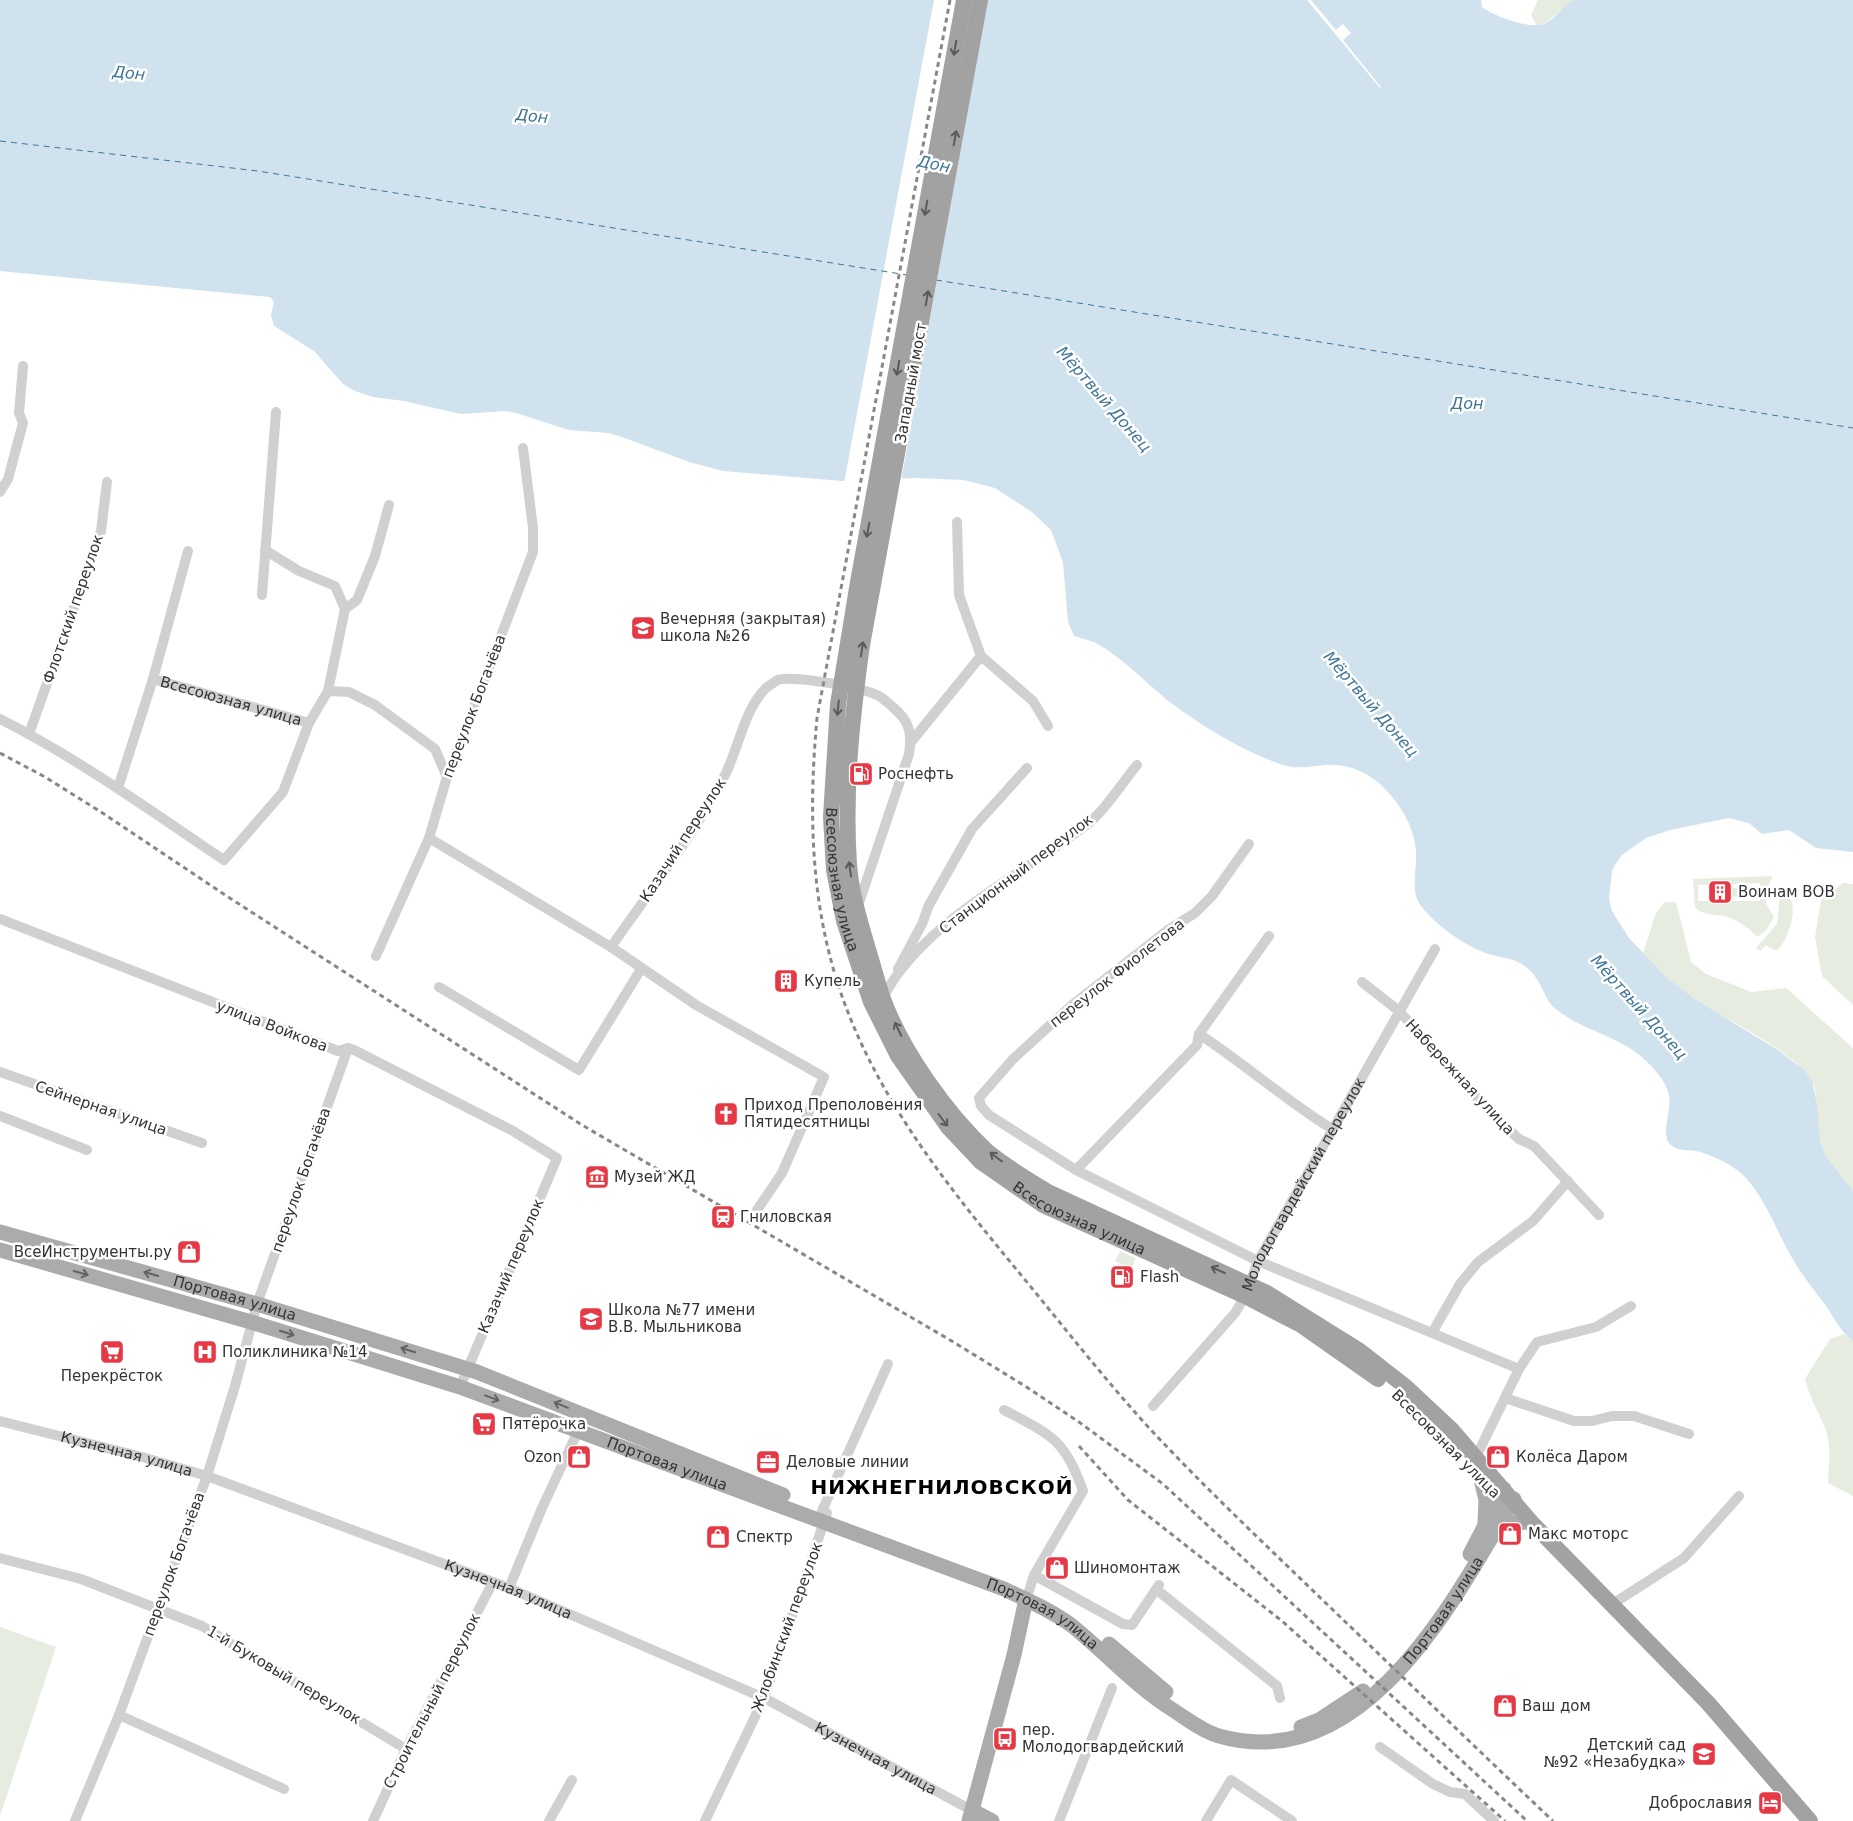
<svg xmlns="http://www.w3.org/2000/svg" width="1853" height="1821" viewBox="0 0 1853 1821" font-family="'DejaVu Sans',sans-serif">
  <rect width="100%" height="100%" fill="#fff"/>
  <g fill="#e6ecdf">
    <polygon points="1538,0 1573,0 1545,23 1537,26 1531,15"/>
    <path d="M1773,876l-5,10h-8v-3l-62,2v16h62l1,-5h5v8l8,13 -7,12 -9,8c-9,-8 -18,-16 -30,-20 -10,-3 -26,-1 -33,-10l-2,-28z"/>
    <polygon points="1843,883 1853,884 1853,1005 1822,976 1815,937 1821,900"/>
    <polygon points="1711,887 1749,888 1749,897 1711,896"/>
    <path d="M1788,894c11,15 1,43 -10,56h-4l-8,-5 -6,6 -4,-3 21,-24 3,-29z"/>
    <path d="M1665,902h11l15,60 15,12 45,18 35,-4 67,60v143l-28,-36 -5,-15 -5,-52c-12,-34 -90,-68 -121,-89 -19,-13 -36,-29 -51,-46l13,-40z"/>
    <polygon points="1120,1251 1136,1258 1131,1269 1115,1261"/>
    <path d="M1844,1334l9,7v155l-25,-13c1,-20 4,-39 -4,-58 -7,-16 -15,-29 -19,-46l25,-40z"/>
    <polygon points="0,1627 56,1647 0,1816"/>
  </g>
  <path fill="#cfe2ee" d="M0,0h1481l1,7c12,9 50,24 64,16 10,-6 17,-17 27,-23h280v852l-37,-4 -27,-18 -27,4 -13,-11 -20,-5 -59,12 -24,8 -24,17 -6,8 -4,8 -3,28 3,12 17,27 36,38 28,22 85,52 26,20 8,10 5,24 3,36 5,15 28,36v150c-13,-10 -18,-22 -27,-35 -12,-16 -25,-32 -35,-50 -14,-25 -25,-55 -44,-77 -13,-14 -29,-21 -47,-27 -11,-3 -24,0 -31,-9 -8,-10 3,-35 0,-48 -3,-14 -15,-27 -25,-36 -25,-23 -60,-28 -87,-49 -16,-12 -13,-33 -37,-47 -11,-6 -25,-6 -37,-11 -22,-9 -47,-27 -62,-46 -11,-14 -4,-37 -5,-54 -1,-25 -17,-50 -35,-67 -15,-14 -36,-22 -56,-20 -13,1 -25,4 -38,1 -39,-11 -89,-42 -121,-67 -20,-17 -38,-35 -60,-50l-12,-7 -20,-6 -6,-14 -5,-60 -12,-32 -19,-18 -37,-24 -32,-8 -48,-2 -73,3 -119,-10 -34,-9 -67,-25 -13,-4 -40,-3 -53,-17 -11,-2 -44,3 -57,-13 -31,-4 -18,-6 -12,-7 -29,-33 -40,-25 -3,-11 3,-13 -4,-5 -270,-26z"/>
  <g fill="#fff">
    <polygon points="934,0 987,0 901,481 844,483"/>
    <polygon points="1307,0 1311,0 1336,30 1343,24 1351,33 1343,40 1381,87 1380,88"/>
  </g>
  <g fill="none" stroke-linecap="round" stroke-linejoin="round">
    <g stroke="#3f7597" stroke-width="1" stroke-dasharray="6 5" stroke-linecap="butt">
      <polyline points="0,141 258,171 907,275"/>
      <polyline points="936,280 1853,428"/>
    </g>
    <g stroke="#d0d0d0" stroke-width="10">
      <polyline points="0,492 8,479 23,423 19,413 23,366"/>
      <polyline points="957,522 959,595 981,656 1033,701 1048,726"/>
      <polyline points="265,550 299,571 335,586 345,609"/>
      <polyline points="262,595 276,412"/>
      <path id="s1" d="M153,679l156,44"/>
      <polyline points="328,691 349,692 375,705 435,749 447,777"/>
      <path d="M0,719c79,40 151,92 224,141l59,-68 26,-69 19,-32 17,-82 12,-9 18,-44 14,-51"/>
      <polyline points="29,734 101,531 107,482"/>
      <polyline points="911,742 981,656"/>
      <polyline points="118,788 153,679 188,551"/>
      <polyline points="429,838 611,947 696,1005 824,1077 782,1173 757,1210"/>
      <polyline points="1249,844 1212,896 1195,913 1168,930 1071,1006 1013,1059 979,1098 981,1106 989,1115 1076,1170 1258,1261 1519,1369"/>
      <polyline points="0,919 338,1051 348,1048 354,1050 513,1131 557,1158 460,1387"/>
      <path d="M611,947c38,-55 82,-110 113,-170 14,-26 20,-68 42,-89 3,-2 9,-7 12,-8 15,-5 92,8 104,18 22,17 32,27 27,56l-51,152"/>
      <polyline points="376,956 429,838 447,777 533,552 533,528 523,448"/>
      <polyline points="898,969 922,924 929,905 972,829 1027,768"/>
      <polyline points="1362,982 1399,1011 1492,1114 1519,1139 1534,1146 1599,1215"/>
      <polyline points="439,987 579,1070 641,969"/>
      <path d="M883,998c37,-74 138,-123 202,-172 20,-15 36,-42 52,-61"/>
      <path d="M1199,1034c46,30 87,67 133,95"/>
      <polyline points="0,1072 202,1143"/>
      <polyline points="0,1116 87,1150"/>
      <polyline points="1076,1170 1197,1045 1199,1034 1269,936"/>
      <polyline points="1432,1333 1460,1284 1478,1262 1533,1221 1568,1181"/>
      <polyline points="1505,1398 1574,1421 1592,1421 1612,1416 1634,1416 1689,1434"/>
      <path id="s2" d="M1153,1406l82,-93 10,-17 13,-35 177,-312"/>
      <path d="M1004,1410c47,25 61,29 79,81l-49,84 -5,16"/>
      <path id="s3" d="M0,1421l142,36 65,19 302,112 255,110 209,113"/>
      <polyline points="1476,1457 1519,1369 1537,1342 1596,1327 1631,1306"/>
      <polyline points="822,1511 888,1364"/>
      <polyline points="0,1558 81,1579 202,1626 406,1749"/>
      <polyline points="1034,1575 1123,1624 1132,1625 1159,1585"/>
      <polyline points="509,1588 542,1508 579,1429"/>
      <polyline points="1157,1590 1277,1686 1280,1698"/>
      <polyline points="1611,1605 1684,1558 1739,1496"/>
      <polyline points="119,1715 284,1789"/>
      <polyline points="1380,1747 1433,1784 1450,1792 1465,1794 1494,1821"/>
      <polyline points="75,1821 119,1715 207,1476 235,1386 257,1304 348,1048"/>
      <polyline points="373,1821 406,1749 493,1582"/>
      <polyline points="549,1821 572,1780"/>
      <polyline points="705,1821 764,1698 827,1513"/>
      <polyline points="1059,1821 1112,1688"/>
      <polyline points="1206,1821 1231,1780 1292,1821"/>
    </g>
    <g stroke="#ababab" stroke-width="15">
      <path id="s4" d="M0,1232l257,72 220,68 306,123"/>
      <path id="s5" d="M0,1250l251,72 209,65 544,202c23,11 47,21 67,36 34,27 65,62 102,85 14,9 31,22 46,26 145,41 235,-136 295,-237"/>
      <polyline points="1480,1475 1486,1500 1485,1523"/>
      <polyline points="1495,1534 1509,1523 1531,1522"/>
      <polyline points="1470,1554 1504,1489"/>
      <polyline points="1109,1644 1166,1692"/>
      <polyline points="1301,1727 1319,1720 1363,1691"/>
      <polyline points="973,1811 992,1821"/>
      <polyline points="969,1821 1014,1655 1026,1599"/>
    </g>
    <g stroke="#a2a2a2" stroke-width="16">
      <path id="s6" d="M964,0l-106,582 -20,122 -7,113 3,53 10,51 27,81 27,54 50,71 33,35 62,43 202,91 56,29 77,54"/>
      <path d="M980,0l-118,645c-10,73 -18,145 -13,219 2,29 11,58 19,85 5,16 9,32 14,47 19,54 65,118 106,156 18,15 40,28 60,40l219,101 93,58 46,36 45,42 80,93 177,181 102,118"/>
    </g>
    <g stroke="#888" stroke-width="3" stroke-dasharray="5 4" stroke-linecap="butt">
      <path d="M950,0l-133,718c-8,88 -7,175 19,260 36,117 114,211 190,303 41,50 81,101 125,149 58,62 121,121 182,180 73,70 146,141 220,211"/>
      <polyline points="0,753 45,777 101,812 225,895 582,1125 950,1340 1025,1386 1079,1422 1163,1484 1527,1821"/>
      <polyline points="1079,1446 1128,1500 1282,1621 1505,1821"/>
    </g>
  </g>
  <defs><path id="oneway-shaft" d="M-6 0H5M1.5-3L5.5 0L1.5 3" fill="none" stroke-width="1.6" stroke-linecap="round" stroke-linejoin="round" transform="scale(1.25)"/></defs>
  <g stroke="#5a5a5a">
    <use href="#oneway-shaft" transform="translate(955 48) rotate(100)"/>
    <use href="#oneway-shaft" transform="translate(955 138) rotate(-80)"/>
    <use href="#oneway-shaft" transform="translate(926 208) rotate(100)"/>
    <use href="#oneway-shaft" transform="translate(927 298) rotate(-80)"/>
    <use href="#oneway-shaft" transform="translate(898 368) rotate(100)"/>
    <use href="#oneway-shaft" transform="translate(868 530) rotate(101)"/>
    <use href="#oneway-shaft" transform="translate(862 649) rotate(-81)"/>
    <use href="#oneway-shaft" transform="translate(838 708) rotate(96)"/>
    <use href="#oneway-shaft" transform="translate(850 869) rotate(-98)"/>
    <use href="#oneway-shaft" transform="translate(898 1029) rotate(-116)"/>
    <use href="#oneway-shaft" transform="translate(943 1120) rotate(53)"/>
    <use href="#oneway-shaft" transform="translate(996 1157) rotate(-143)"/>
    <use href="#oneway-shaft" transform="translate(1218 1270) rotate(-155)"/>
  </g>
  <g stroke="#636363">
    <use href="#oneway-shaft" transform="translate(81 1273) rotate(16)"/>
    <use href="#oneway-shaft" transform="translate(151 1274) rotate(-164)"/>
    <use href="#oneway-shaft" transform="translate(287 1333) rotate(17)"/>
    <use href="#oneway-shaft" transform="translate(408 1350) rotate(-163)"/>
    <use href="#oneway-shaft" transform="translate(492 1398) rotate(20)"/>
    <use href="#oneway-shaft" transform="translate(561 1405) rotate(-158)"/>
  </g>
  <defs>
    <symbol id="school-square" viewBox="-11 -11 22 22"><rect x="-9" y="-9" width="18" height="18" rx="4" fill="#e63946" stroke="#fff"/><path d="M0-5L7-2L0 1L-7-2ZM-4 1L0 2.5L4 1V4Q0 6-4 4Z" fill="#fff"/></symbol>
    <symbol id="fuel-square" viewBox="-11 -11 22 22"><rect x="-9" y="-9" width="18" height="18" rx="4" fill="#e63946" stroke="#fff"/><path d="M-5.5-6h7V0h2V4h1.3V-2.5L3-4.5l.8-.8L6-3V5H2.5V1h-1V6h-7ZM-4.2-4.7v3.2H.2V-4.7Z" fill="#fff"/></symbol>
    <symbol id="building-square" viewBox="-11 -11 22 22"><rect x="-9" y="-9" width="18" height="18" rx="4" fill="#e63946" stroke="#fff"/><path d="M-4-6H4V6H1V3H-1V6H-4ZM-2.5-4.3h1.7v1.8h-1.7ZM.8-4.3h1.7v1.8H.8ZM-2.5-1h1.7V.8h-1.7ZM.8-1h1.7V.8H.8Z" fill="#fff"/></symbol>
    <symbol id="church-square" viewBox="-11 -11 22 22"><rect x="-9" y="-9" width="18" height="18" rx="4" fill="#e63946" stroke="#fff"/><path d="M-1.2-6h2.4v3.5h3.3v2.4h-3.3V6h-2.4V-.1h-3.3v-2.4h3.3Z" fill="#fff"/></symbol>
    <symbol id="museum-square" viewBox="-11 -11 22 22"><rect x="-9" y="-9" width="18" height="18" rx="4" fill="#e63946" stroke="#fff"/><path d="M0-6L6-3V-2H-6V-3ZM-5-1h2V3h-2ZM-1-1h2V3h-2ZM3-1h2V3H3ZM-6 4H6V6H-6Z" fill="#fff"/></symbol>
    <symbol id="station-square" viewBox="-11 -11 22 22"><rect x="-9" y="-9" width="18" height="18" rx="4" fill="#e63946" stroke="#fff"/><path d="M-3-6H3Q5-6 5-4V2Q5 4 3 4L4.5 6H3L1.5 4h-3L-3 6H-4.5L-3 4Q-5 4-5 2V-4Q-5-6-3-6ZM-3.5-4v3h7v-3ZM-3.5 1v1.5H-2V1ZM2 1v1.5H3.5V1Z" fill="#fff"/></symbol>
    <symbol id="shop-square" viewBox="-11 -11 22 22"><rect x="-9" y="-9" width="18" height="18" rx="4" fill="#e63946" stroke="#fff"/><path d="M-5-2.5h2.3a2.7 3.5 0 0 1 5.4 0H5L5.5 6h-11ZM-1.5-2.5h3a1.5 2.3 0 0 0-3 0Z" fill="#fff"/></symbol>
    <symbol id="supermarket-square" viewBox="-11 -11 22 22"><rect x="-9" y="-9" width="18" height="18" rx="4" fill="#e63946" stroke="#fff"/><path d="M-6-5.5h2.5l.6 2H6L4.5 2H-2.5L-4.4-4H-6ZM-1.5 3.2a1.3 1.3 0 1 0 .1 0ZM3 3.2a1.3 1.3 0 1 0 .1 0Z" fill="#fff"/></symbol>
    <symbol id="hospital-square" viewBox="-11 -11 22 22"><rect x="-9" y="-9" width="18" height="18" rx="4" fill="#e63946" stroke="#fff"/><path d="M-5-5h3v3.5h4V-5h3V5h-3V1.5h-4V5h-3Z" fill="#fff"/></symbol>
    <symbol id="office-square" viewBox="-11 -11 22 22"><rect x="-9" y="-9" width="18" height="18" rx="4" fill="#e63946" stroke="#fff"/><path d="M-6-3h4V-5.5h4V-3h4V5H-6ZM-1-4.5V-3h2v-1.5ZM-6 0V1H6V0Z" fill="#fff"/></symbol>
    <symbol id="bus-square" viewBox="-11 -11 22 22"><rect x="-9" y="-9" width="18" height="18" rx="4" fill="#e63946" stroke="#fff"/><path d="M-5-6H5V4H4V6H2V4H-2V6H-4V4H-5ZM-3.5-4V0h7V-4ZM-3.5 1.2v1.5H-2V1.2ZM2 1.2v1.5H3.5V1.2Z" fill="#fff"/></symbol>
    <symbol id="hotel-square" viewBox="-11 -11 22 22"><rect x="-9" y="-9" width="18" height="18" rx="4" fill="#e63946" stroke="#fff"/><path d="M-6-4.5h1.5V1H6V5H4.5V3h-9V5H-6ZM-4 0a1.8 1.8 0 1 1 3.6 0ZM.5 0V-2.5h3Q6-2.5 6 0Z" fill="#fff"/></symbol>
  </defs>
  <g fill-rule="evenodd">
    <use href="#school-square" x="629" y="614" width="28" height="28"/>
    <use href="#fuel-square" x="847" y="760" width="28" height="28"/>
    <use href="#building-square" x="1706" y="878" width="28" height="28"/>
    <use href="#building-square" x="772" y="967" width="28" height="28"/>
    <use href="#church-square" x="712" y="1100" width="28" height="28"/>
    <use href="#museum-square" x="583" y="1163" width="28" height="28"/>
    <use href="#station-square" x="709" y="1203" width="28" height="28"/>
    <use href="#shop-square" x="175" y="1238" width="28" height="28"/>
    <use href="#fuel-square" x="1108" y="1263" width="28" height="28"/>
    <use href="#school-square" x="577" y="1305" width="28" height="28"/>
    <use href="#supermarket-square" x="98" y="1338" width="28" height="28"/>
    <use href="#hospital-square" x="191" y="1338" width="28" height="28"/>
    <use href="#supermarket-square" x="470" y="1410" width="28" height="28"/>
    <use href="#shop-square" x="565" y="1443" width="28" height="28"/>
    <use href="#shop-square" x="1484" y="1443" width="28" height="28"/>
    <use href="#office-square" x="754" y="1448" width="28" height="28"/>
    <use href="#shop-square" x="1496" y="1520" width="28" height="28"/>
    <use href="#shop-square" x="704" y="1523" width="28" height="28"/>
    <use href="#shop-square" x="1043" y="1554" width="28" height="28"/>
    <use href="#shop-square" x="1491" y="1692" width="28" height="28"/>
    <use href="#bus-square" x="991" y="1725" width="28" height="28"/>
    <use href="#school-square" x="1690" y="1740" width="28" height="28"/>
    <use href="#hotel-square" x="1756" y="1789" width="28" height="28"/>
  </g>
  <g text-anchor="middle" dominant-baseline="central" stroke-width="5" stroke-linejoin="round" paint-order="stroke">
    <g font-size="15" fill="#333" stroke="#fff">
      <text transform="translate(911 383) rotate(-80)">Западный мост</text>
      <text transform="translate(73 609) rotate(-71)">Флотский переулок</text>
      <text stroke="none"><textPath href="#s1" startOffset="81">Всесоюзная улица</textPath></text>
      <text transform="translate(474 706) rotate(-69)">переулок Богачёва</text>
      <text transform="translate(683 840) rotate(-57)">Казачий переулок</text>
      <text transform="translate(1016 874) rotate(-37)">Станционный переулок</text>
      <text stroke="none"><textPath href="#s6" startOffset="892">Всесоюзная улица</textPath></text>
      <text transform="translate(1117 973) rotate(-38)">переулок Фиолетова</text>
      <text transform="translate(272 1026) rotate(21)">улица Войкова</text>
      <text transform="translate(1460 1077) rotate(47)">Набережная улица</text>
      <text transform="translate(101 1108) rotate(19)">Сейнерная улица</text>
      <text transform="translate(301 1180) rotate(-71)">переулок Богачёва</text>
      <text stroke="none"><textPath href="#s2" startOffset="270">Молодогвардейский переулок</textPath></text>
      <text stroke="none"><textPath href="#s6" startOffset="1328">Всесоюзная улица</textPath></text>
      <text transform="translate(511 1266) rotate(-67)">Казачий переулок</text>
      <text stroke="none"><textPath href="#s4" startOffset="244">Портовая улица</textPath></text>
      <text transform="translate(1446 1444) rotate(45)">Всесоюзная улица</text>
      <text stroke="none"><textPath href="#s3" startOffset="131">Кузнечная улица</textPath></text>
      <text stroke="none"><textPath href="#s5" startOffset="701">Портовая улица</textPath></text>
      <text transform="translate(174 1564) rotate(-70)">переулок Богачёва</text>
      <text stroke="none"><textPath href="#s3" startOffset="536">Кузнечная улица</textPath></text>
      <text stroke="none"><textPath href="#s5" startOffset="1600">Портовая улица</textPath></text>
      <text stroke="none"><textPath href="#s5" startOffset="1106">Портовая улица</textPath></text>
      <text transform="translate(787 1627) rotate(-70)">Жлобинский переулок</text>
      <text transform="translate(284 1675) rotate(31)">1-й Буковый переулок</text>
      <text transform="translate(432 1701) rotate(-63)">Строительный переулок</text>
      <text stroke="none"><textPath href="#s3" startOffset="941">Кузнечная улица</textPath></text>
    </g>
    <g font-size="15" fill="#333" stroke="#fff" text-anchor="start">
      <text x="660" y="619">Вечерняя (закрытая)<tspan x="660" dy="17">школа №26</tspan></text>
      <text x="878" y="774">Роснефть</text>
      <text x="1738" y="892">Воинам ВОВ</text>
      <text x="804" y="981">Купель</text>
      <text x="744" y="1105">Приход Преполовения<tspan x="744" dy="17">Пятидесятницы</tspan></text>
      <text x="614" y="1177">Музей ЖД</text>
      <text x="740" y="1217">Гниловская</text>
      <text x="172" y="1252" text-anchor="end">ВсеИнструменты.ру</text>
      <text x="1140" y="1277">Flash</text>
      <text x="608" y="1310">Школа №77 имени<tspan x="608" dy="17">В.В. Мыльникова</tspan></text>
      <text x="222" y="1352">Поликлиника №14</text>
      <text x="112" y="1376" text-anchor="middle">Перекрёсток</text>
      <text x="502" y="1424">Пятёрочка</text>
      <text x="562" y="1457" text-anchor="end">Ozon</text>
      <text x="1516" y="1457">Колёса Даром</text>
      <text x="786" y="1462">Деловые линии</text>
      <text x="1528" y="1534">Макс моторс</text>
      <text x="736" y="1537">Спектр</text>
      <text x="1074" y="1568">Шиномонтаж</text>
      <text x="1522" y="1706">Ваш дом</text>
      <text x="1022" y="1730">пер.<tspan x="1022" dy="17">Молодогвардейский</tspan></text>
      <text x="1686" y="1745" text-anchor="end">Детский сад<tspan x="1686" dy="17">№92 «Незабудка»</tspan></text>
      <text x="1752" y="1803" text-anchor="end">Доброславия</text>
    </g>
    <g font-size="16" font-style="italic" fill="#3f7597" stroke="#fff">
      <text transform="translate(129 73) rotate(6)">Дон</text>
      <text transform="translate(532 116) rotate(6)">Дон</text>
      <text transform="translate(934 164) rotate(12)">Дон</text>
      <text transform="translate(1104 399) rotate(49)">Мёртвый Донец</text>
      <text x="1467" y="403">Дон</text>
      <text transform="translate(1371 704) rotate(49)">Мёртвый Донец</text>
      <text transform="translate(1639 1007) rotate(48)">Мёртвый Донец</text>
    </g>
    <g font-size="20" font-weight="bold" letter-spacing="1" fill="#000" stroke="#fff">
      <text x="942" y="1487">НИЖНЕГНИЛОВСКОЙ</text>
    </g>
  </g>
</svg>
